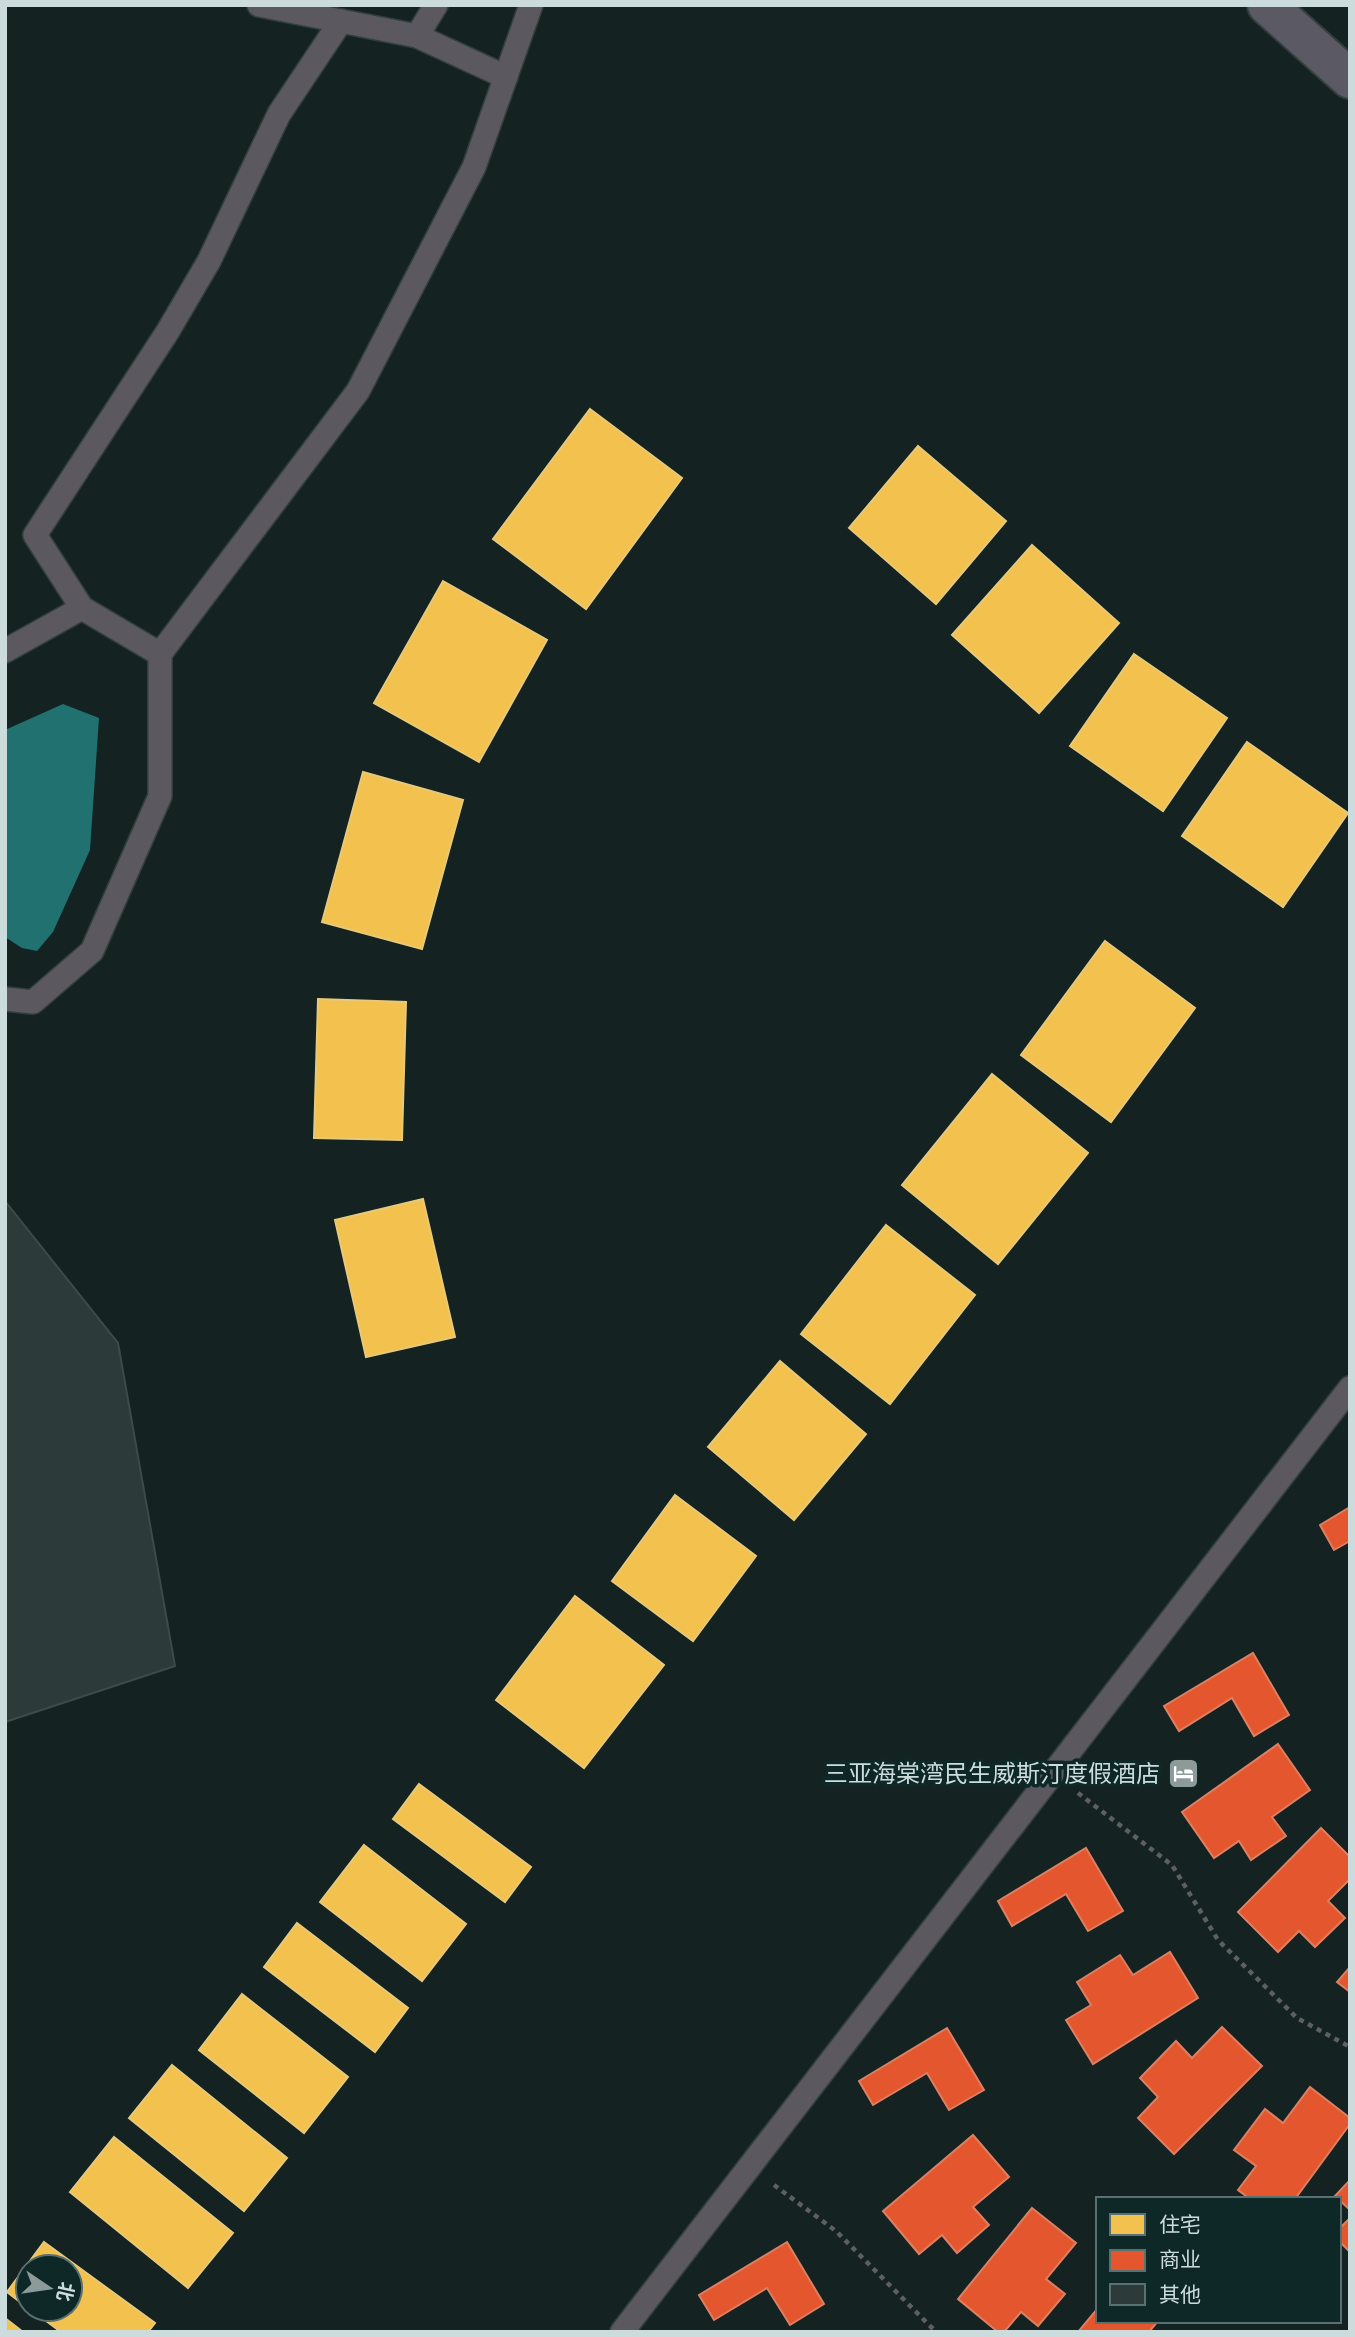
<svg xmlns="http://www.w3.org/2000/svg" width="1355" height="2337" viewBox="0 0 1355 2337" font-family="Jost,'Noto Sans SC',sans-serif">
  <rect width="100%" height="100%" fill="#142222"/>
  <polygon fill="#217170" points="63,704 99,718 90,850 53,932 37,951 22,948 5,937 5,730"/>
  <g fill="#f2c14e" stroke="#e7c978" stroke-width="2">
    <polygon points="590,409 682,478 586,609 493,539"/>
    <polygon points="918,446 1006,521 936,604 849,528"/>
    <polygon points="1032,545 1119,623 1039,713 952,635"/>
    <polygon points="443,581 547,640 479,762 374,703"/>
    <polygon points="1134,654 1227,718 1163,811 1070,746"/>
    <polygon points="1247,742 1348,813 1283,907 1182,836"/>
    <polygon points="363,772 463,800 422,949 322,922"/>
    <polygon points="1105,941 1195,1008 1111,1122 1021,1055"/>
    <polygon points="318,999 406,1002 402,1140 314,1138"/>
    <polygon points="992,1074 1088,1153 998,1264 902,1185"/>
    <polygon points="423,1199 455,1337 366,1357 335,1220"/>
    <polygon points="886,1225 975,1295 890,1404 801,1334"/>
    <polygon points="780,1361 866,1434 794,1520 708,1447"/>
    <polygon points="675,1495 756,1556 693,1641 612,1581"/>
    <polygon points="575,1596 664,1665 584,1768 496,1700"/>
    <polygon points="419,1784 531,1867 505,1902 393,1819"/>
    <polygon points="364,1845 466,1924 422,1981 320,1902"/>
    <polygon points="297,1923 408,2008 375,2052 264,1967"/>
    <polygon points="242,1994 348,2077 304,2133 199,2050"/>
    <polygon points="172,2065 287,2158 244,2211 129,2118"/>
    <polygon points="114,2137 233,2233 188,2288 70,2192"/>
    <polygon points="44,2242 155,2323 148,2332 61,2332 30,2309 70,2309 70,2267 28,2267 28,2308 7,2292"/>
    <polygon points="5,2318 23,2332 5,2332"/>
  </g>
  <g fill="#e4572e" stroke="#dd7f62" stroke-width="2">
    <polygon points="1350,1507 1350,1541 1334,1550 1320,1525"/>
    <polygon points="1253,1653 1289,1715 1254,1736 1232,1698 1179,1731 1164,1706"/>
    <polygon points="1278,1744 1310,1790 1272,1817 1286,1836 1251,1860 1239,1841 1214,1858 1182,1812"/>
    <polygon points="1321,1828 1350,1857 1350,1879 1328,1901 1345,1918 1315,1947 1299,1931 1278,1952 1238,1912"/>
    <polygon points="1086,1848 1123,1911 1088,1931 1066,1894 1012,1926 998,1901"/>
    <polygon points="1170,1952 1198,1998 1093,2064 1066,2020 1091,2005 1077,1982 1120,1955 1133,1975"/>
    <polygon points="1350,1967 1350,1992 1337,1982"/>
    <polygon points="1222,2027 1262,2066 1174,2154 1138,2118 1158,2097 1140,2078 1176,2041 1192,2058"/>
    <polygon points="947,2028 984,2090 949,2110 927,2073 873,2105 859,2081"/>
    <polygon points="1310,2087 1350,2118 1350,2124 1295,2199 1250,2199 1238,2190 1256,2166 1234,2150 1265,2109 1283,2123"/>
    <polygon points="973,2135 1009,2177 973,2207 989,2225 957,2253 942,2235 919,2254 883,2211"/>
    <polygon points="1350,2180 1350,2210 1335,2196"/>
    <polygon points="1032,2208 1076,2243 1046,2279 1065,2294 1038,2326 1021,2312 1004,2332 998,2332 958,2299"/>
    <polygon points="1350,2218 1350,2252 1339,2241 1339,2229"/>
    <polygon points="787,2242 824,2304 790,2325 767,2288 714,2320 699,2295"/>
    <polygon points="1098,2308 1098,2321 1158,2321 1149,2332 1078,2332"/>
  </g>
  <polygon fill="#2c3a3a" stroke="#3e4a4a" stroke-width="2" points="5,1201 118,1343 175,1666 5,1722"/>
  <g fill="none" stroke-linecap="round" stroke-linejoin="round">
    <defs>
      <g id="service">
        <polyline points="259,5 417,36 506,77"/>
        <polyline points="417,36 436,5"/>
        <polyline points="5,651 82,608"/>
        <polyline points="160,654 82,608 35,535 168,331 209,261 279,114 341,21"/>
        <polyline points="5,999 33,1002 92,951 160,796 160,654 358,391 474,167 531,5"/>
        <polyline points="622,2332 1350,1388"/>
      </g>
      <polyline id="secondary" points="1267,5 1350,79"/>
    </defs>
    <use href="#service" stroke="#323f3f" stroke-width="26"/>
    <use href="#secondary" stroke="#323f3f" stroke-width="42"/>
    <g stroke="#5e5f65" stroke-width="4.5" stroke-dasharray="5 5" stroke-linecap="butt">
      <polyline points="1078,1793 1172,1865 1218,1940 1297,2018 1350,2047"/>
      <polyline points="774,2185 836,2231 936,2332"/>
    </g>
    <use href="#service" stroke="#5b5860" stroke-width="23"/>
    <use href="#secondary" stroke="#5b5963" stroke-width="38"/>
  </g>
  <defs>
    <symbol id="hotel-square" viewBox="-11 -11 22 22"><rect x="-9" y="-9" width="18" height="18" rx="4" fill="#8c9a9a" stroke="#0e2828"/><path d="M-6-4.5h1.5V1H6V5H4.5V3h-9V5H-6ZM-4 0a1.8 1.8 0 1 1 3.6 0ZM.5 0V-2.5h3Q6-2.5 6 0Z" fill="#fff"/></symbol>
  </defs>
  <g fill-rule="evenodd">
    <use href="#hotel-square" x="1166" y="1756" width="35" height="35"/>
  </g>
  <g text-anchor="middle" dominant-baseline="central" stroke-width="7" stroke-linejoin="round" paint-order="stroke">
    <g font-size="24" fill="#ccdbdb" stroke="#0e2828" text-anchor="end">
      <text x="1160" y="1773">三亚海棠湾民生威斯汀度假酒店</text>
    </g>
  </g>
  <rect width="1355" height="2337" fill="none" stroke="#ccdbdb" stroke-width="14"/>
  <rect x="1096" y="2197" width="245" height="126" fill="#0e2828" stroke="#5a7070" stroke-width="2"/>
  <rect x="1110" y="2214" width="35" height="21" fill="#f2c14e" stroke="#5a7070" stroke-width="2"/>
  <text x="1159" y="2232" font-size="21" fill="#ccdbdb">住宅</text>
  <rect x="1110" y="2250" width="35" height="21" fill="#e4572e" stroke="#5a7070" stroke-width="2"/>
  <text x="1159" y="2267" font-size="21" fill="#ccdbdb">商业</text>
  <rect x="1110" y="2284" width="35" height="21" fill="#2c3a3a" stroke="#5a7070" stroke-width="2"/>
  <text x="1159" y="2302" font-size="21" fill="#ccdbdb">其他</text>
  <g transform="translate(49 2288) rotate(103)"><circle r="33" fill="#0e2828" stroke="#5a7070" stroke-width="2"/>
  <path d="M0-5L12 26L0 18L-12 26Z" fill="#8c9a9a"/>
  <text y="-10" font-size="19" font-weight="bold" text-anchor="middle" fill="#ccdbdb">北</text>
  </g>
</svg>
